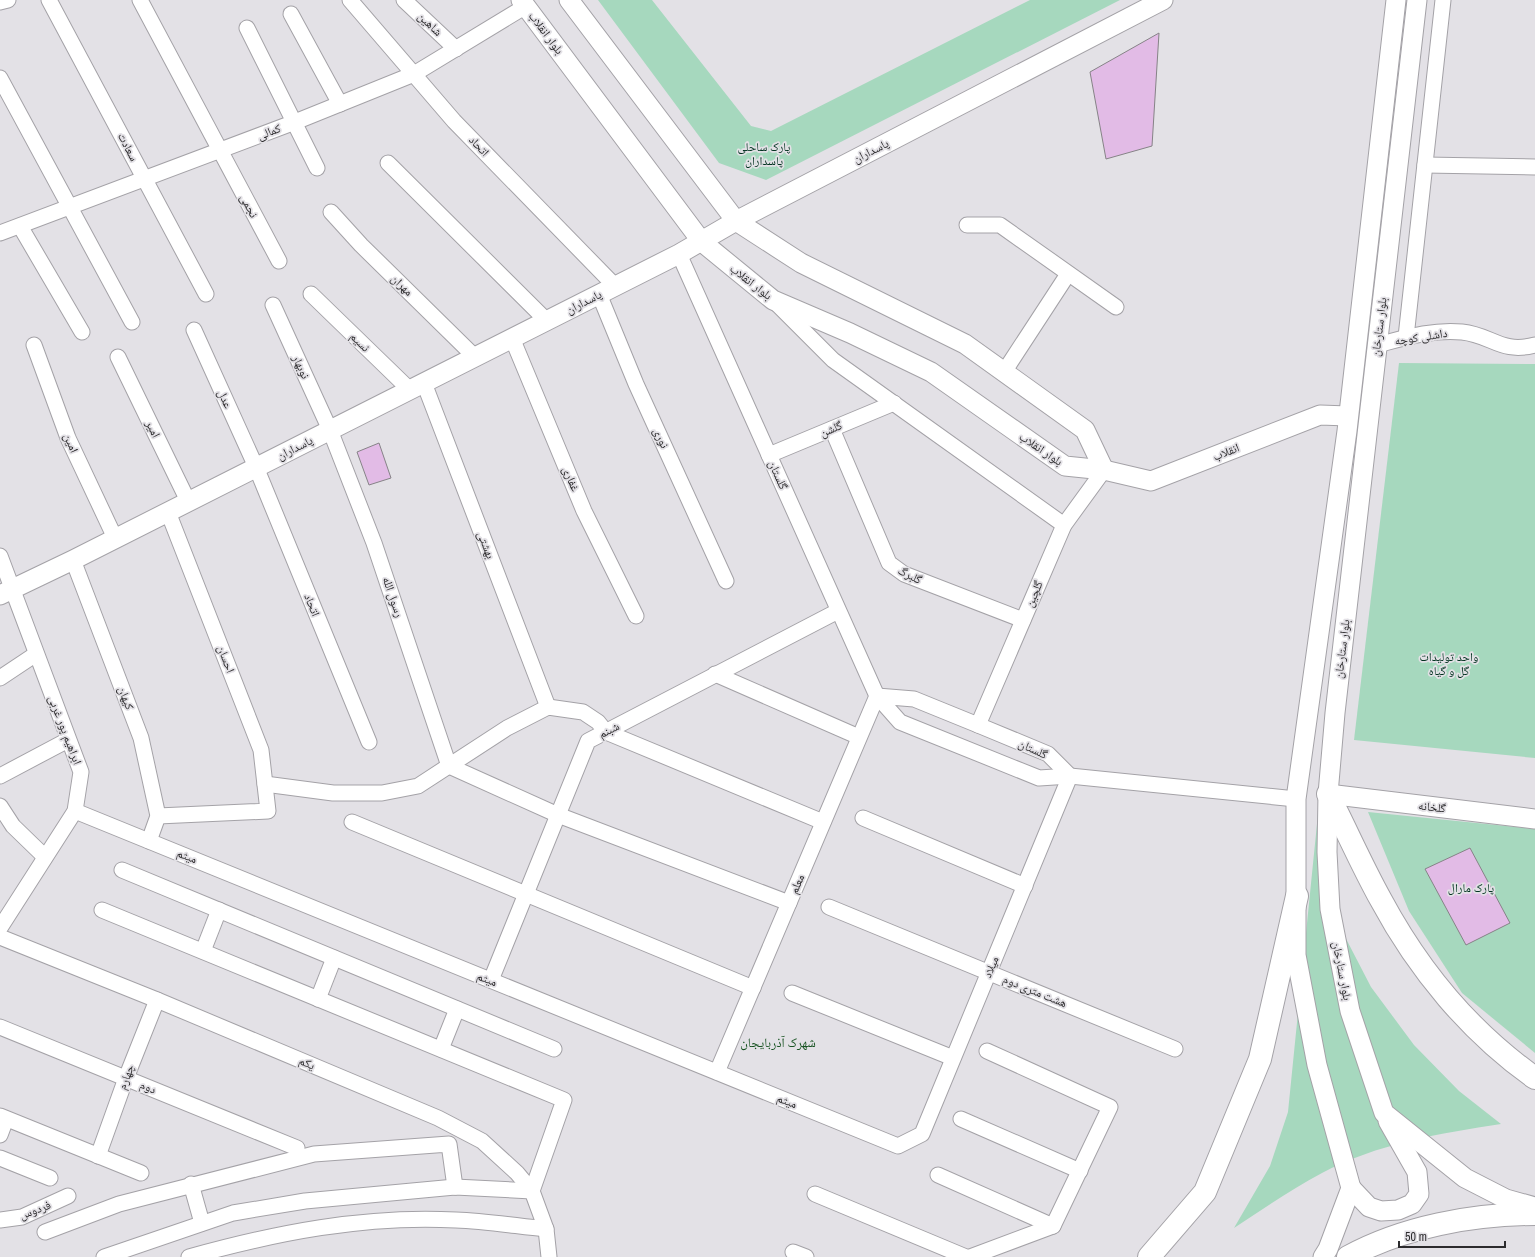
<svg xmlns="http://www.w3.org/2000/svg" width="1535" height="1257" viewBox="0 0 1535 1257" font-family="'Archivo Narrow','Noto Naskh Arabic',sans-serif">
  <rect width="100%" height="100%" fill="#e3e1e6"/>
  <g fill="#a6d8be">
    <polygon points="598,0 652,0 751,126 771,131 1030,0 1120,0 766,180 719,163"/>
    <polygon points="1399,363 1535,364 1535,758 1354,740"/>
    <path d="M1319,804l23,127 29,56 43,58 45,46 42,33c-60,9 -125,20 -179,49 -30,16 -59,36 -88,55l36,-62 18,-54z"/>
    <polygon points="1368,812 1535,829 1535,1053 1462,993 1409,911"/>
  </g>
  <g fill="#e2bbe6" stroke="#868387">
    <polygon points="1159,33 1152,146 1106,159 1090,72"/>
    <polygon points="379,443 391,478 369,485 357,452"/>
    <polygon points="1470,848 1510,923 1466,945 1425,869"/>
  </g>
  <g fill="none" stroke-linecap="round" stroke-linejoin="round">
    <defs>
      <g id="minor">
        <polyline points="49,0 206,294"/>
        <polyline points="140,0 279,261"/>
        <polyline points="350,0 454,121 615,286"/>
        <polyline points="404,0 456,49"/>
        <polyline points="0,2 8,0"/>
        <polyline points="291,14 340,104"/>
        <polyline points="247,28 317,168"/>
        <polyline points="0,78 132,322"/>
        <polyline points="388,163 547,321"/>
        <polyline points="1425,165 1535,167"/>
        <polyline points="331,212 361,245 475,357"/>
        <polyline points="967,225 1000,225 1116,307"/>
        <polyline points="20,226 82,332"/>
        <polyline points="0,233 295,122 414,74 526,6"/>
        <polyline points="679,254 877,696 900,722 1039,778 1070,776 1296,799"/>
        <polyline points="311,294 410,390"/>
        <polyline points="599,294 636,384 726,581"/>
        <polyline points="777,304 833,360 1064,525"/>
        <polyline points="273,305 330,430 374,543 449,766"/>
        <polyline points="194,330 256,467 369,742"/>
        <polyline points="1406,337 1443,0"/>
        <polyline points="512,338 584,511 636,616"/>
        <polyline points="34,345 68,438 115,538"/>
        <path d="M1377,345c27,-7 56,-16 85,-13 30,3 39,22 73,13"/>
        <polyline points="118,357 188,501"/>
        <polyline points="1004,372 1068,274"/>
        <polyline points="424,383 548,707"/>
        <polyline points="832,429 889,563 904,574 1023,620"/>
        <polyline points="769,455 894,403"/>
        <polyline points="0,556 81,772 75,811 0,928"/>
        <polyline points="73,560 141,738 158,816 149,841"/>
        <polyline points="715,674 859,737"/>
        <polyline points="0,678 36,654"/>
        <polyline points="877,696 914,699 978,725 1048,754 1070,776"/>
        <polyline points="978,725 1064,525 1104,470"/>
        <polyline points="449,766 558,815 789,903"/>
        <polyline points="0,776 68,740"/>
        <polyline points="265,784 333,793 382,793 418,786 507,728 548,707 583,712 598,722 606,732 823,822"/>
        <polyline points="0,806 13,826 45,857"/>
        <polyline points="75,811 898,1146 922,1134 1070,776"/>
        <polyline points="158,816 268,811 261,750 168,512"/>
        <polyline points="863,818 1025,886"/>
        <polyline points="352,822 753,988"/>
        <polyline points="122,870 554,1049"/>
        <polyline points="829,907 1175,1049"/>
        <polyline points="102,910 564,1100 532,1191 455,1187 305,1201 233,1213 104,1257"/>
        <polyline points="0,937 157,1000 438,1118 482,1141 517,1173 532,1191 546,1229 549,1257"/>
        <polyline points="203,951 219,910"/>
        <polyline points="491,980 588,741 838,611"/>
        <polyline points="792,993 953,1058"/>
        <polyline points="318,999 334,958"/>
        <polyline points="0,1027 297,1148"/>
        <polyline points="441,1049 457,1009"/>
        <polyline points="717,1072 877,696"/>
        <polyline points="0,1116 141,1173"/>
        <polyline points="961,1119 1080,1171"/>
        <polyline points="0,1135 6,1119"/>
        <polyline points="98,1156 126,1078 157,1000"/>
        <polyline points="0,1158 50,1178"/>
        <polyline points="938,1175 1053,1226"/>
        <polyline points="191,1184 202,1223"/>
        <polyline points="815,1194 966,1257"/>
        <polyline points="0,1220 22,1217 68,1196"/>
        <polyline points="45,1232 119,1204 314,1154 449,1144 455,1187"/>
        <polyline points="793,1252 806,1257"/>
        <path d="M189,1257c86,-24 176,-42 267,-37 30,1 60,6 90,9"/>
        <polyline points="970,1257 1053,1226 1110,1107 987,1051"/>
      </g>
      <g id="major">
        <polyline points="521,0 702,242 773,300 850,333 931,372 1065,466 1104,470 1151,481 1320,415 1348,416"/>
        <polyline points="569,0 736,221 801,263 965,344 1085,430 1104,470"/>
        <polyline points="1417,0 1335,713 1328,794 1327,852 1330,909 1350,1011 1384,1113 1465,1178 1506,1199 1535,1207"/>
        <polyline points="0,595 73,560 679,254 736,221 1163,0"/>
        <polyline points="1328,794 1535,819"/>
        <polyline points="1351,1188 1369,1207 1381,1211 1398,1210 1412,1204 1419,1194 1417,1172 1388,1121"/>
        <polyline points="1323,1257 1328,1249 1351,1188 1317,1065 1296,955 1296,799 1347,431 1396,0"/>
      </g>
      <g id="highway">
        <path d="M1328,794c18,35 34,72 53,106 37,69 89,132 154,178"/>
        <polyline points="1149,1257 1205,1192 1260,1059 1297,896"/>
        <path d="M1348,1257c55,-30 125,-43 187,-43"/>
      </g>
    </defs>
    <use href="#minor" stroke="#a4a2a7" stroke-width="17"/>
    <use href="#major" stroke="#a4a2a7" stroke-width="21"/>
    <use href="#highway" stroke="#a4a2a7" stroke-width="24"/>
    <use href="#minor" stroke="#fff" stroke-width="15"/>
    <use href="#major" stroke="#fff" stroke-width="19"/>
    <use href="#highway" stroke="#fff" stroke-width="22"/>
  </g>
  <g text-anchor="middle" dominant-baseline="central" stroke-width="3.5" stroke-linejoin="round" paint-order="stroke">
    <g font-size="12" fill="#2c2b2d" stroke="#e3e1e6">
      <text transform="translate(430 24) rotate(43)">شاهین</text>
      <text transform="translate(546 33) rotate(53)">بلوار انقلاب</text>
      <text transform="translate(269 132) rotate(-21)">کمالی</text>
      <text transform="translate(479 146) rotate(46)">اتحاد</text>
      <text transform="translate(128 147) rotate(62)">سعادت</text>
      <text transform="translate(871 151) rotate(-27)">پاسداران</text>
      <text transform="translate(249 206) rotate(62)">نجمی</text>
      <text transform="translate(751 282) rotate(38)">بلوار انقلاب</text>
      <text transform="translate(402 285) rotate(44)">مهران</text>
      <text transform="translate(584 302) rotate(-27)">پاسداران</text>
      <text transform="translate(1379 327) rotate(-83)">بلوار ستارخان</text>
      <text transform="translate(1421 337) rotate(-9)">داشلی کوچه</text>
      <text transform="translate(360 342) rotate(44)">نسیم</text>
      <text transform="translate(301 367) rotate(65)">نوبهار</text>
      <text transform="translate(225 399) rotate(66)">عدل</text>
      <text transform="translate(153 429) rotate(64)">امیر</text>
      <text transform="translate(831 429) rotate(-23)">گلشن</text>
      <text transform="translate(661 438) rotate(65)">نوری</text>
      <text transform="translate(71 443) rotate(67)">امین</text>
      <text transform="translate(295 448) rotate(-27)">پاسداران</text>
      <text transform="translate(1041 449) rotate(34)">بلوار انقلاب</text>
      <text transform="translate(1226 452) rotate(-21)">انقلاب</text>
      <text transform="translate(778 475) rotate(66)">گلستان</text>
      <text transform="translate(571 479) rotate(67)">غفاری</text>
      <text transform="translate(486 545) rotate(69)">بهشتی</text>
      <text transform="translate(910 575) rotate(27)">گلبرگ</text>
      <text transform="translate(1034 594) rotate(-67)">گلچین</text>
      <text transform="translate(393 597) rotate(71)">رسول الله</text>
      <text transform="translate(312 605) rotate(68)">اتحاد</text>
      <text transform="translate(1342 649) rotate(-83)">بلوار ستارخان</text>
      <text transform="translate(226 659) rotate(69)">احسان</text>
      <text transform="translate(126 698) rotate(69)">کیهان</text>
      <text transform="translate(65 730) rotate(69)">ابراهیم پور غربی</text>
      <text transform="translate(609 730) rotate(-27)">شبنم</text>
      <text transform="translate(1033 749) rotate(25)">گلستان</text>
      <text transform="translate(1432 807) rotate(7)">گلخانه</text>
      <text transform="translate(187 856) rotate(22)">میثم</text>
      <text transform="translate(797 884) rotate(-67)">معلم</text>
      <text transform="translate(991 967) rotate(-67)">میلاد</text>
      <text transform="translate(1342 971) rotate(79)">بلوار ستارخان</text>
      <text transform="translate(487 979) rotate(22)">میثم</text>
      <text transform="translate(1035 991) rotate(22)">هشت متری دوم</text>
      <text transform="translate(307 1063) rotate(23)">یکم</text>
      <text transform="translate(126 1077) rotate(-69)">چهارم</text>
      <text transform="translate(148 1087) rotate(22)">دوم</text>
      <text transform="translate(787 1101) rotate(22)">میثم</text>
      <text transform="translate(35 1210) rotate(-21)">فردوس</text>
    </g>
    <g font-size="12" fill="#023320" stroke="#e3e1e6">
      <text x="764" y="147">پارک ساحلی<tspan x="764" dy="14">پاسداران</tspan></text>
      <text x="1449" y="657">واحد تولیدات<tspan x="1449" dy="14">گل و گیاه</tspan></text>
      <text x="1471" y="888">پارک مارال</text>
    </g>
    <g font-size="13" fill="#185322" stroke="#e3e1e6">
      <text x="778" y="1042">شهرک آذربایجان</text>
    </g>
  </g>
  <path d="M1399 1241v6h106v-6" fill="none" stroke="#2c2b2d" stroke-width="2"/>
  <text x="1405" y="1241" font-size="12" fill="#2c2b2d" stroke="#e3e1e6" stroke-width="3" paint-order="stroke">50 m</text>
</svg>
